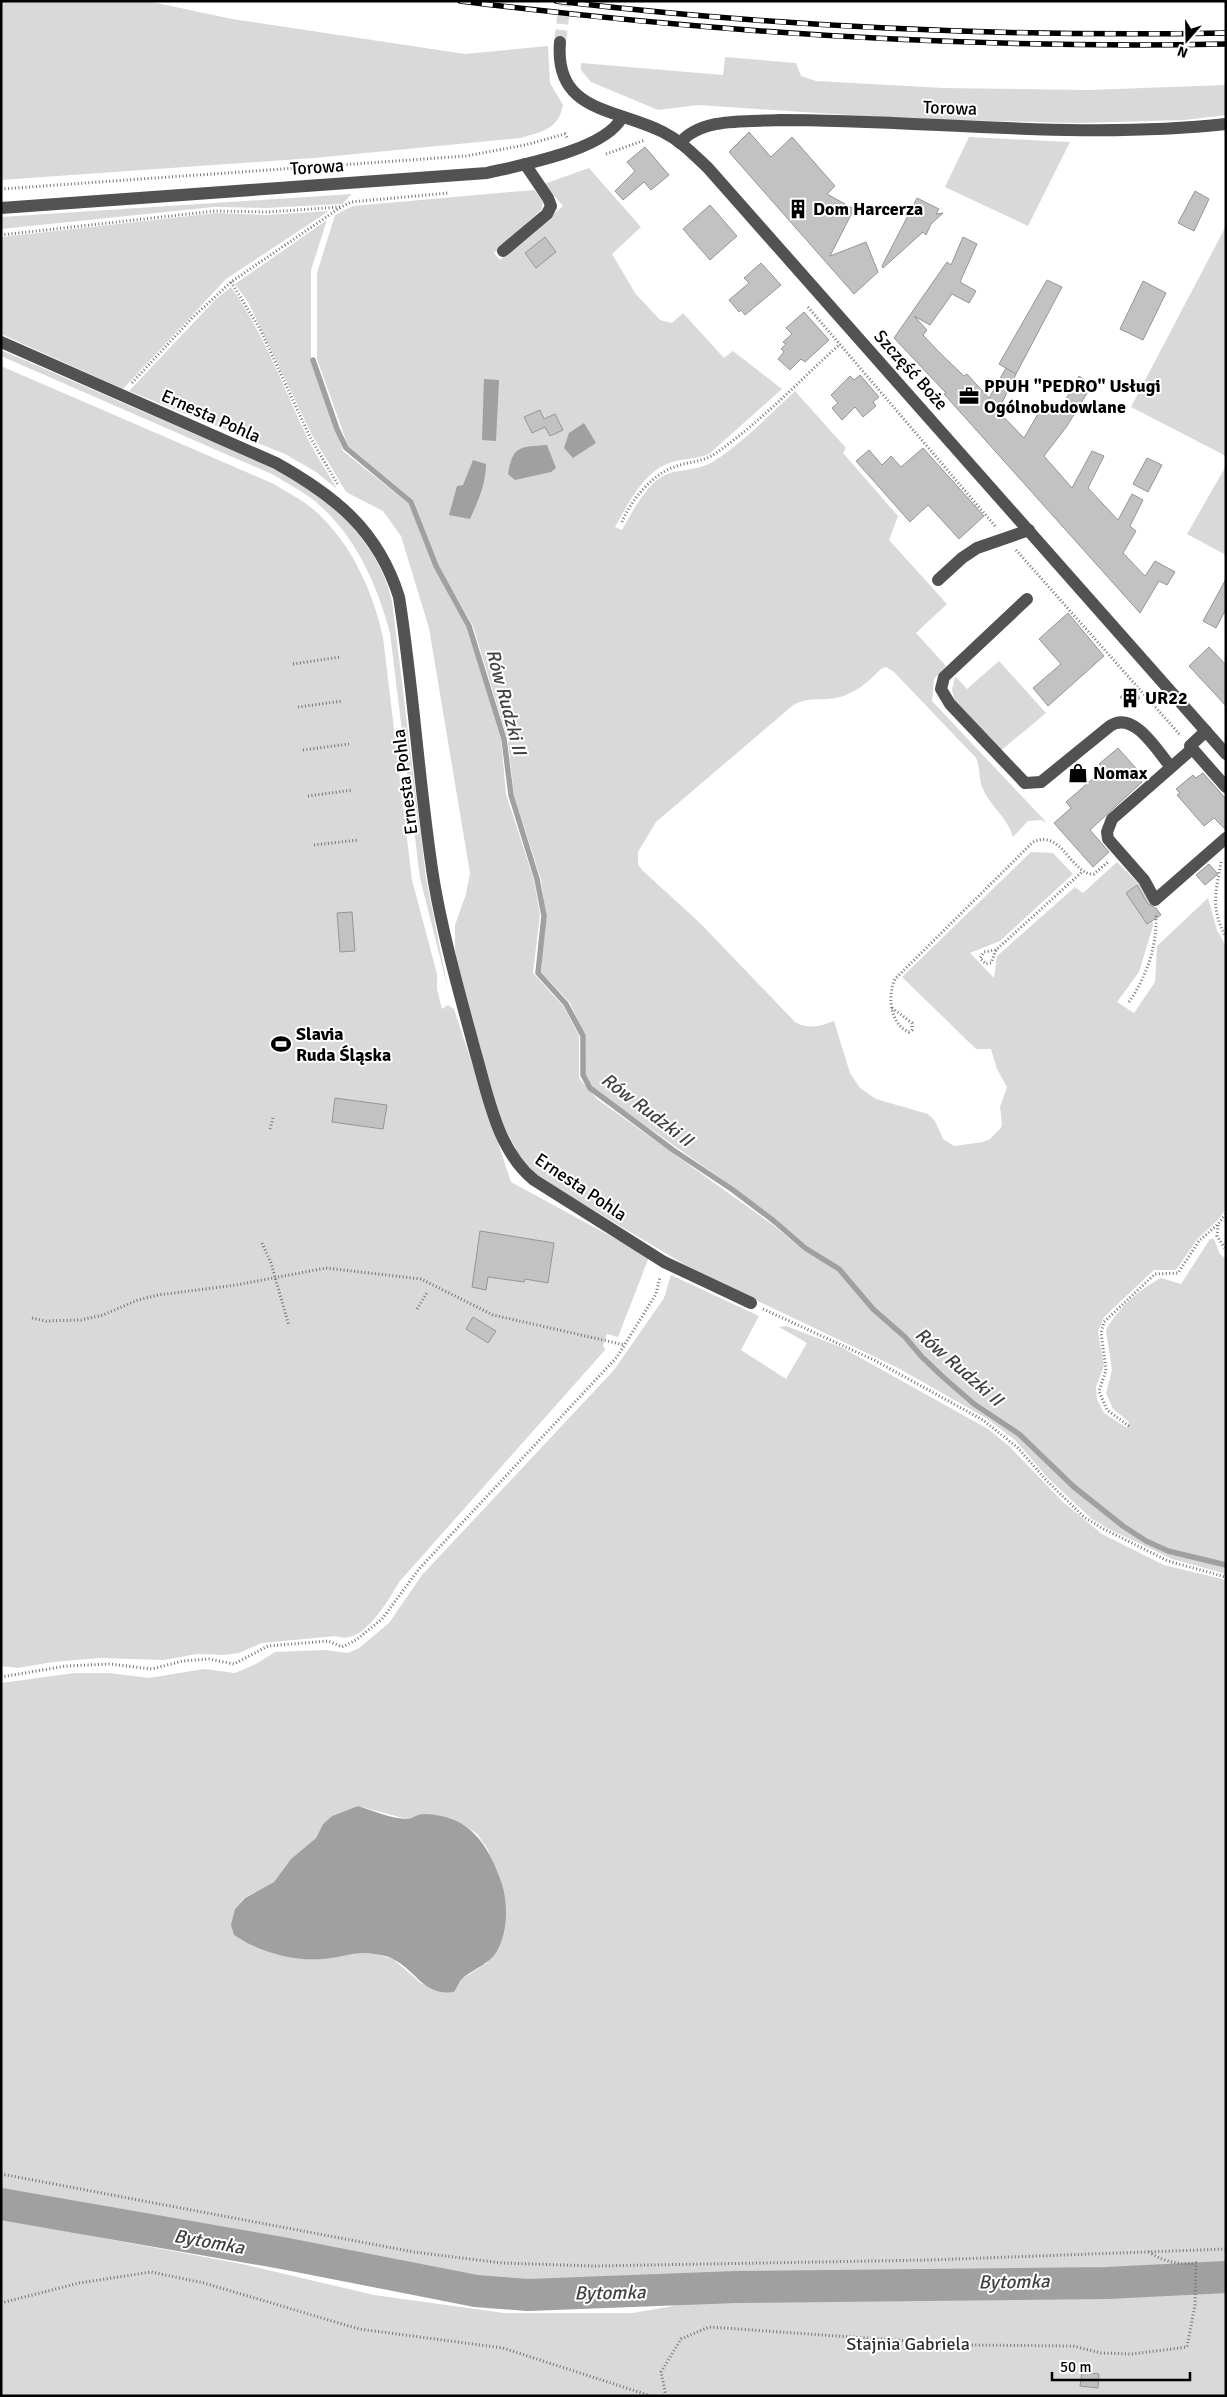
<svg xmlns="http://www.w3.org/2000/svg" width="1227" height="2397" viewBox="0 0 1227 2397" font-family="Signika,sans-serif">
  <rect width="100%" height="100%" fill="#fff"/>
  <g fill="#d9d9d9" fill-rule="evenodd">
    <path d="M1,1h146l85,18 233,35 83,-8 2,37 13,22c-5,25 -20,26 -42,33l-207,20 -313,22z"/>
    <polygon points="725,57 796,63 801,76 816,81 943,88 1088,90 1226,85 1226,115 1185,120 1078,123 908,119 698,105 658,110 591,82 581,70 581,63 723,75"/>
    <polygon points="969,137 1070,142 1028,226 945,187"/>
    <path d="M589,168l52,59 -29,27 23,39 25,27 12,3 11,-10 41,45 9,-7 49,38 -73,65c-14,6 -29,4 -42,10 -24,9 -40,42 -52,63l7,3c8,-15 25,-46 41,-54 15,-8 34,-4 51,-15 30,-19 55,-46 81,-70l51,57 -3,5 55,63 -9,24 58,64 -31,29 30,33 -12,13 -2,22 115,122 -6,-3 -13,1 -15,16c-5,-19 -23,-31 -30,-48 -5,-10 -2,-21 -7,-31l-82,-86 -8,-5 -5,2c-13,13 -26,25 -45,29 -16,3 -31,-2 -45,9l-135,115 -18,30v12l4,6 58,53 95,99c14,8 25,4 39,-1l16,52 10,15 16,11 52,15 7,7 8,18 11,7 29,-4 7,-3 11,-11 1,-5 -2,-16 7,-20 -10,-18 -6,-20h-15l-74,-72 129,-125 22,1 20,21 -73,67 -30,12 24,25 3,-22 78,-69 8,6 34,-31 33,33 3,31 -14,46 -22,30 17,11 21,-31 2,-36 51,-48 9,32 9,16v263l-9,12 -19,17 -22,32h-22l-50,47 -6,15 6,34 -8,21 1,12 7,14 23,15 2,-6 -16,-13 -7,-16 6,-23 -6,-40c11,-21 35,-42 55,-52l20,6 29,-45h4l6,15 6,5v305l-57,-15 -23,-10 -26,-18 -46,-36 -54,-53 -45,-30 -52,-46 -18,-22 -32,-27 -33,-40 -34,-20 -30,-28 -33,-25 -131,-92 -19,-15 -8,-13 1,-36 -16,-35 -29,-31 5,-56 -5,-36 -27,-85 -6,-54 -35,-115 -35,-61 -24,-64 -66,-55 -31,-87v-86l18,-58 18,-9 181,-16 9,9 -1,10 -48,44 6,7 63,-54 -19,-22z"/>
    <polygon points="352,194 342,204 266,208 214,207 1,229 1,217"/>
    <polygon points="329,211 226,279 123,389 1,334 1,237 216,213 267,215"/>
    <polygon points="327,220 311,270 311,360 343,451 409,504 432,564 467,627 501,739 506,794 534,880 540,915 533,973 564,1007 579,1036 579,1078 597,1099 773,1225 803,1250 838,1271 871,1309 904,1338 920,1357 973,1405 1018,1435 1073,1488 1143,1542 1168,1552 1226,1567 1226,1574 1172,1559 1109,1529 1092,1519 1080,1508 1049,1479 1015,1440 986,1418 898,1368 697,1272 538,1177 521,1159 496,1111 460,984 455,949 455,925 466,894 470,873 429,628 401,536 383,511 346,492 312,435 248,302 235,284"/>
    <polygon points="1226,226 1226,456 1131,407"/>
    <path d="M231,287c32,45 52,99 75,148 9,19 21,36 31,54l-21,-17 -31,-18 -156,-63 87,-92z"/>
    <path d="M1,350c66,29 132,57 198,86 42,18 89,33 125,63 31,26 59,62 68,102l34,277 22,111 -28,-111 -30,-245c-13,-49 -35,-98 -74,-131 -13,-11 -29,-18 -42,-27l-273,-119z"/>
    <path d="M1,366l273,118c12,8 27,15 39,25 38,33 59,80 70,128l29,243 25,94v15l5,20 6,-4 6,4 57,173 138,75 -31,80 -11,-3 -4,11 2,5 -205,231c-12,19 -37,66 -64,55l-74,7 -23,10 -16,2 -26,-1 -33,6 -65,-2 -46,4 -35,6 -17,-2z"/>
    <polygon points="1226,466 1226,555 1187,534"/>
    <polygon points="999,661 1046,713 999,752 956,705 952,690 955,676 967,689"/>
    <path d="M671,1275l88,41 -18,34 45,29 21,-36 -28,-16 7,-1 55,21 147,82 21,17 54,56 39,32 62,31 62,15v685l-555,23 -168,4 -502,-94v-515l74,-10h34l40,5 55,-9 31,4 21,-9 19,-12 50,-2 23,3 11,-5 30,-25 33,-48 192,-205 50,-72zM358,1806l49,13 15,-5 28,5 14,6 13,9 10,14 16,40v47l-6,15 -10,13 -25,16 -8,13 -32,-8 -29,-25 -20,-6 -19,-1 -14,4 -84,-9 -22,-12 1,-26 9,-11 30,-16 17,-23 25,-21 7,-14 9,-8z"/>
    <polygon points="1,2219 242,2264 374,2295 504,2313 632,2313 732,2296 1193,2284 1193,2288 1198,2288 1199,2284 1218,2284 1218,2286 1226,2286 1226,2396 1,2396"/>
  </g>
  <g fill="#a0a0a0">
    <polygon points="484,379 499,380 496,441 482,440"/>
    <polygon points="584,423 596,443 573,458 564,448 569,433"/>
    <path d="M547,445l9,23 -5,4 -36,8 -7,-6c5,-29 12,-27 39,-29z"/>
    <path d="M473,460l13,4c0,20 -8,37 -16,55l-21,-4 8,-29 6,-1z"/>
    <path d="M358,1806c16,5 31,12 48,13 6,0 11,-5 18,-5 46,1 64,30 78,70 6,21 6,47 -5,67 -8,14 -23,17 -35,28 -3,3 -5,9 -8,13 -31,4 -37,-21 -61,-33 -5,-3 -13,-4 -18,-5 -19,-4 -34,4 -53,5 -30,2 -63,-7 -88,-24l-3,-10 4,-16 10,-11 29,-16 17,-23 25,-21 7,-14 9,-8z"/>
  </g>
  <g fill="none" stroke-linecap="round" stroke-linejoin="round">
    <polyline stroke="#a0a0a0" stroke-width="5.5" points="313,360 337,429 346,448 411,502 436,566 469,626 504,739 511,795 537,879 544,916 538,973 566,1004 583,1036 583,1075 590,1088 673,1150 733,1190 774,1221 805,1248 839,1269 873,1309 905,1337 922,1357 943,1377 974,1404 1019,1434 1074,1487 1123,1526 1146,1541 1168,1551 1226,1565"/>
    <polyline stroke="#a0a0a0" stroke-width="32" points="1,2204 282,2253 476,2291 528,2295 736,2287 1107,2283 1226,2277"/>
  </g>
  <g fill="#c2c2c2" stroke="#969696">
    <polygon points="749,132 771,157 792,137 835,186 827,194 854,209 830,256 866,242 878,272 854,294 729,152"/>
    <polygon points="645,147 669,175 651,190 644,182 623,200 615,191 635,171 627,162"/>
    <polygon points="1195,191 1209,199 1194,231 1178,223"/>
    <polygon points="917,198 939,209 936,214 943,213 931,224 926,235 923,232 883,268 882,266"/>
    <polygon points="710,205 737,236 710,260 683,229"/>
    <polygon points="545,237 556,252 536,268 525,253"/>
    <polygon points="963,237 977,244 960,282 976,291 969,303 952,294 930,325 914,316 927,330 923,335 939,352 964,376 967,374 989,398 1006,368 1016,374 998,411 1024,438 1042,407 1057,415 1079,376 1092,385 1067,426 1044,456 1072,488 1092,451 1104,456 1088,488 1118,520 1132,494 1143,500 1130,526 1136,531 1123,553 1145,576 1155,561 1175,572 1167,585 1159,581 1140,613 944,394 946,393 894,338 947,262 951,265"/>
    <polygon points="761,263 781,285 745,315 741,310 739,312 729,300 749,283 744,278"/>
    <polygon points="1047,280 1062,287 1016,374 999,364"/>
    <polygon points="1143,281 1166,293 1143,340 1120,329"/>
    <polygon points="804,312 829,340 805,362 801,359 790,370 778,359 784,352 781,349 786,344 783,342 792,334 786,328"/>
    <polygon points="860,375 879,397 873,402 876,406 863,417 855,407 842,420 832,408 838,403 831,395 850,376 854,380"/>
    <polygon points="540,410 544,419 555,414 563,430 550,436 545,427 532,433 524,417"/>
    <polygon points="923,448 984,516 959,539 928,505 910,522 856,461 869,450 882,465 891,456 901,467"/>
    <polygon points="1147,458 1162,465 1148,492 1133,484"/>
    <polygon points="1226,579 1226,609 1216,628 1203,621"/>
    <polygon points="1068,613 1104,656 1048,706 1033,688 1061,664 1039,639"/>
    <polygon points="1209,647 1226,665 1226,706 1189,666"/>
    <polygon points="1131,688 1140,698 1129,707 1120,697"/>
    <polygon points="1118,748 1141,774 1138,777 1142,782 1090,830 1109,852 1093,867 1054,823 1071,808 1066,802 1104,769 1099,764"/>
    <polygon points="1203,773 1226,799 1226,830 1214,818 1204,826 1177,795 1180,793 1176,789 1193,775 1196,778"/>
    <polygon points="1209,864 1218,874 1205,885 1196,875"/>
    <polygon points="1137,885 1148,904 1156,908 1161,915 1147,924 1126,893"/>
    <polygon points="352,912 355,951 340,952 337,913"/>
    <polygon points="335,1098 387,1105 383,1129 332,1122"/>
    <polygon points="480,1231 554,1243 548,1283 525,1279 524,1282 488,1277 486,1290 472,1287"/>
    <polygon points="473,1317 496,1331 488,1343 466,1329"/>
    <polygon points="1082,2372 1099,2374 1098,2388 1080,2386"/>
  </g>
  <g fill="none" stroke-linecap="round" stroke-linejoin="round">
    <polyline stroke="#d9d9d9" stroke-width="12" stroke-dasharray="12 6" stroke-linecap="butt" points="560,42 565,1"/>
    <g stroke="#747474" stroke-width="3" stroke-dasharray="1 2.5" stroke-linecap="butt">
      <polyline points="606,154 645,140"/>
      <polyline points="1,189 466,156 525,145 565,134 567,138"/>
      <polyline points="1,235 215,211 268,212 340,207"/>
      <polyline points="231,282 260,329 310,437 338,485"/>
      <polyline points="808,307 996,527"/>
      <polyline points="132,383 192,318 231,282 341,207 351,202 448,193"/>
      <path d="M622,522c9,-22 31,-49 55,-56 14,-5 27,-4 39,-13 45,-31 84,-73 124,-109"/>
      <polyline points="1016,550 1181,736"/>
      <polyline points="293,664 340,657"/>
      <polyline points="298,707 343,701"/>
      <polyline points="303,750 349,744"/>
      <polyline points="308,796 353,790"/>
      <polyline points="314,845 358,840"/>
      <path d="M1221,862c-5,30 -11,46 5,75"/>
      <polyline points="996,950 991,963 986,964 980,958 984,952 996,950 1083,871"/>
      <path d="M1129,1002c19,-28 28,-56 27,-89"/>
      <path d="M892,1008l20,15v7l-3,2c-19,-8 -22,-36 -14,-53l138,-137c27,-12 35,24 56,32h5l14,-12"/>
      <polyline points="270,1129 273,1118"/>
      <polyline points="1218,1225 1217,1236 1226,1250"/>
      <polyline points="262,1243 271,1263 289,1326"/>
      <polyline points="417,1309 428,1291"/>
      <polyline points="763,1309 874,1360 983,1420 1018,1448 1046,1480 1084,1517 1102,1528 1168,1561 1226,1577"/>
      <polyline points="32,1318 46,1321 81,1320 103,1315 138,1300 158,1295 236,1285 326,1268 421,1279 493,1315 625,1345"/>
      <polyline points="1129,1426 1107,1410 1099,1391 1106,1370 1101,1333 1104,1322 1155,1274 1178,1273 1199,1241 1218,1224 1226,1214"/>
      <polyline points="1,1677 66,1666 110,1664 152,1669 183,1661 209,1659 234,1664 268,1646 328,1641 342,1647 356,1640 382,1619 419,1569 617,1357 656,1294 660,1277"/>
      <polyline points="1,2174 414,2252 502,2263 593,2266 930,2260 1226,2249"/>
      <polyline points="1,2303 79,2283 151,2272 204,2283 359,2329 503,2348 651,2396"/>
      <path d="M666,2396l-5,-24 20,-33 28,-12 257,18 107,1 28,7 31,1 55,-7 8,-42 1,-42c-17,2 -32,-1 -47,-11"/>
    </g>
    <g stroke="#525252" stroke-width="12">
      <path d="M560,42c-6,71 56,66 103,90 18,9 31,23 45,36l518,586"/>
      <path d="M680,143c21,-26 67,-21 99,-23 149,0 298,20 447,4"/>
      <path d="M1,208l486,-35c34,-8 119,-23 135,-56"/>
      <polyline points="503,251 547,214 551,206 548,198 525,164"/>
      <path d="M1,342l275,121c59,33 102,67 123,134 15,95 20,191 35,285 10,58 26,113 41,169 13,44 22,99 59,129l130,82 87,41"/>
      <polyline points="938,580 962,558 977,548 1029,530"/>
      <path d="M1027,599l-83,78 -3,12 9,15 75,79 16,-1 69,-56c24,-16 47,25 61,41"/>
      <polyline points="1206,731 1190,746 1226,787"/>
      <polyline points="1192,749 1112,819 1107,832 1108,839 1144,880 1155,900 1226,838"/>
    </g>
    <defs>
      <g id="rail">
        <path d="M460,1c255,32 509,48 766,43"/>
        <path d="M556,1c222,26 446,36 670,32"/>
      </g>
    </defs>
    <use href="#rail" stroke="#000" stroke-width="5.5"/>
    <use href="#rail" stroke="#fff" stroke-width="4" stroke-dasharray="11" stroke-linecap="butt"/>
  </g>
  <defs>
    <symbol id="building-bare" viewBox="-9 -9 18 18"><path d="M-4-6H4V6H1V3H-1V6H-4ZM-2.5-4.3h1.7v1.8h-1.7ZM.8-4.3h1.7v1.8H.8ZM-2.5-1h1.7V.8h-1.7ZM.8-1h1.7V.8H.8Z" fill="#000" stroke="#fff" stroke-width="2.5" paint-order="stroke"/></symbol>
    <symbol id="office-bare" viewBox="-9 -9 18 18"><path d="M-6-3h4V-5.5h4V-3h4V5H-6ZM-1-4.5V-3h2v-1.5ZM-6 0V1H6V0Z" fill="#000" stroke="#fff" stroke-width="2.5" paint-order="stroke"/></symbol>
    <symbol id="shop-bare" viewBox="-9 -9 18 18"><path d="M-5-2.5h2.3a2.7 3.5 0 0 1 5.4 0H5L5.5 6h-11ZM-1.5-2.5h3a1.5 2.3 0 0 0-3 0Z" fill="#000" stroke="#fff" stroke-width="2.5" paint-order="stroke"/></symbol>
    <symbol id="stadium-bare" viewBox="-9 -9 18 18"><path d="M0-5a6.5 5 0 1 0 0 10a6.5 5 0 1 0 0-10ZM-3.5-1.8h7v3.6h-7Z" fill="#000" stroke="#fff" stroke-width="2.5" paint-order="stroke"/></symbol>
  </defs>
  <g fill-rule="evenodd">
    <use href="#building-bare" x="784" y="195" width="28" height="28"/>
    <use href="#office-bare" x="955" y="382" width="28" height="28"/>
    <use href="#building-bare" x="1116" y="684" width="28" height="28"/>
    <use href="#shop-bare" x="1064" y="759" width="28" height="28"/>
    <use href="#stadium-bare" x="267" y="1030" width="28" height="28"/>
  </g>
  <g text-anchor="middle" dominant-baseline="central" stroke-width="4" stroke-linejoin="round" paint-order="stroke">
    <g font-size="18" fill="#000" stroke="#fff">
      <text transform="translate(950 108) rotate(2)">Torowa</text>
      <text transform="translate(317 167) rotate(-4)">Torowa</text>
      <text transform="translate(911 370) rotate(48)">Szczęść Boże</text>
      <text transform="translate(211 416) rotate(24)">Ernesta Pohla</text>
      <text transform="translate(405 782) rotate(-97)">Ernesta Pohla</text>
      <text transform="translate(581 1187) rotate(34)">Ernesta Pohla</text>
    </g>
    <g font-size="18" font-weight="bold" fill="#000" stroke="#fff" text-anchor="start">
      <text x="813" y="209">Dom Harcerza</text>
      <text x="984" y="386">PPUH "PEDRO" Usługi<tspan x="984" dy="21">Ogólnobudowlane</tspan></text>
      <text x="1145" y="698">UR22</text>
      <text x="1093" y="773">Nomax</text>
      <text x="296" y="1034">Slavia<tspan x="296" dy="21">Ruda Śląska</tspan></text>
    </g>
    <g font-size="18" fill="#303030" stroke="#fff">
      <text x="908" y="2344">Stajnia Gabriela</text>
    </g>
    <g font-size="19" font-style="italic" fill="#414141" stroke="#fff">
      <text transform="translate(506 702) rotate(75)">Rów Rudzki II</text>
      <text transform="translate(647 1110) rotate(37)">Rów Rudzki II</text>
      <text transform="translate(959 1367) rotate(41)">Rów Rudzki II</text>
      <text transform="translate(209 2242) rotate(10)">Bytomka</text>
      <text transform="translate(1014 2282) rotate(-1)">Bytomka</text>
      <text transform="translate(610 2293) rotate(-1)">Bytomka</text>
    </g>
  </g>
  <rect width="1227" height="2397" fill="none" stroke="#000000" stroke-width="5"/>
  <g transform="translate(1187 40) rotate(200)" stroke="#ffffff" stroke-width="4" paint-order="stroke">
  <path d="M0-4L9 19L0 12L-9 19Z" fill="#000000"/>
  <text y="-8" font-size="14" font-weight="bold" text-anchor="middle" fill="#000000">N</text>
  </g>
  <path d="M1052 2372v8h138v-8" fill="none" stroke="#000000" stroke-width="2.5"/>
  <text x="1060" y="2372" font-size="15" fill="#000000" stroke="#ffffff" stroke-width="4" paint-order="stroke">50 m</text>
</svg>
